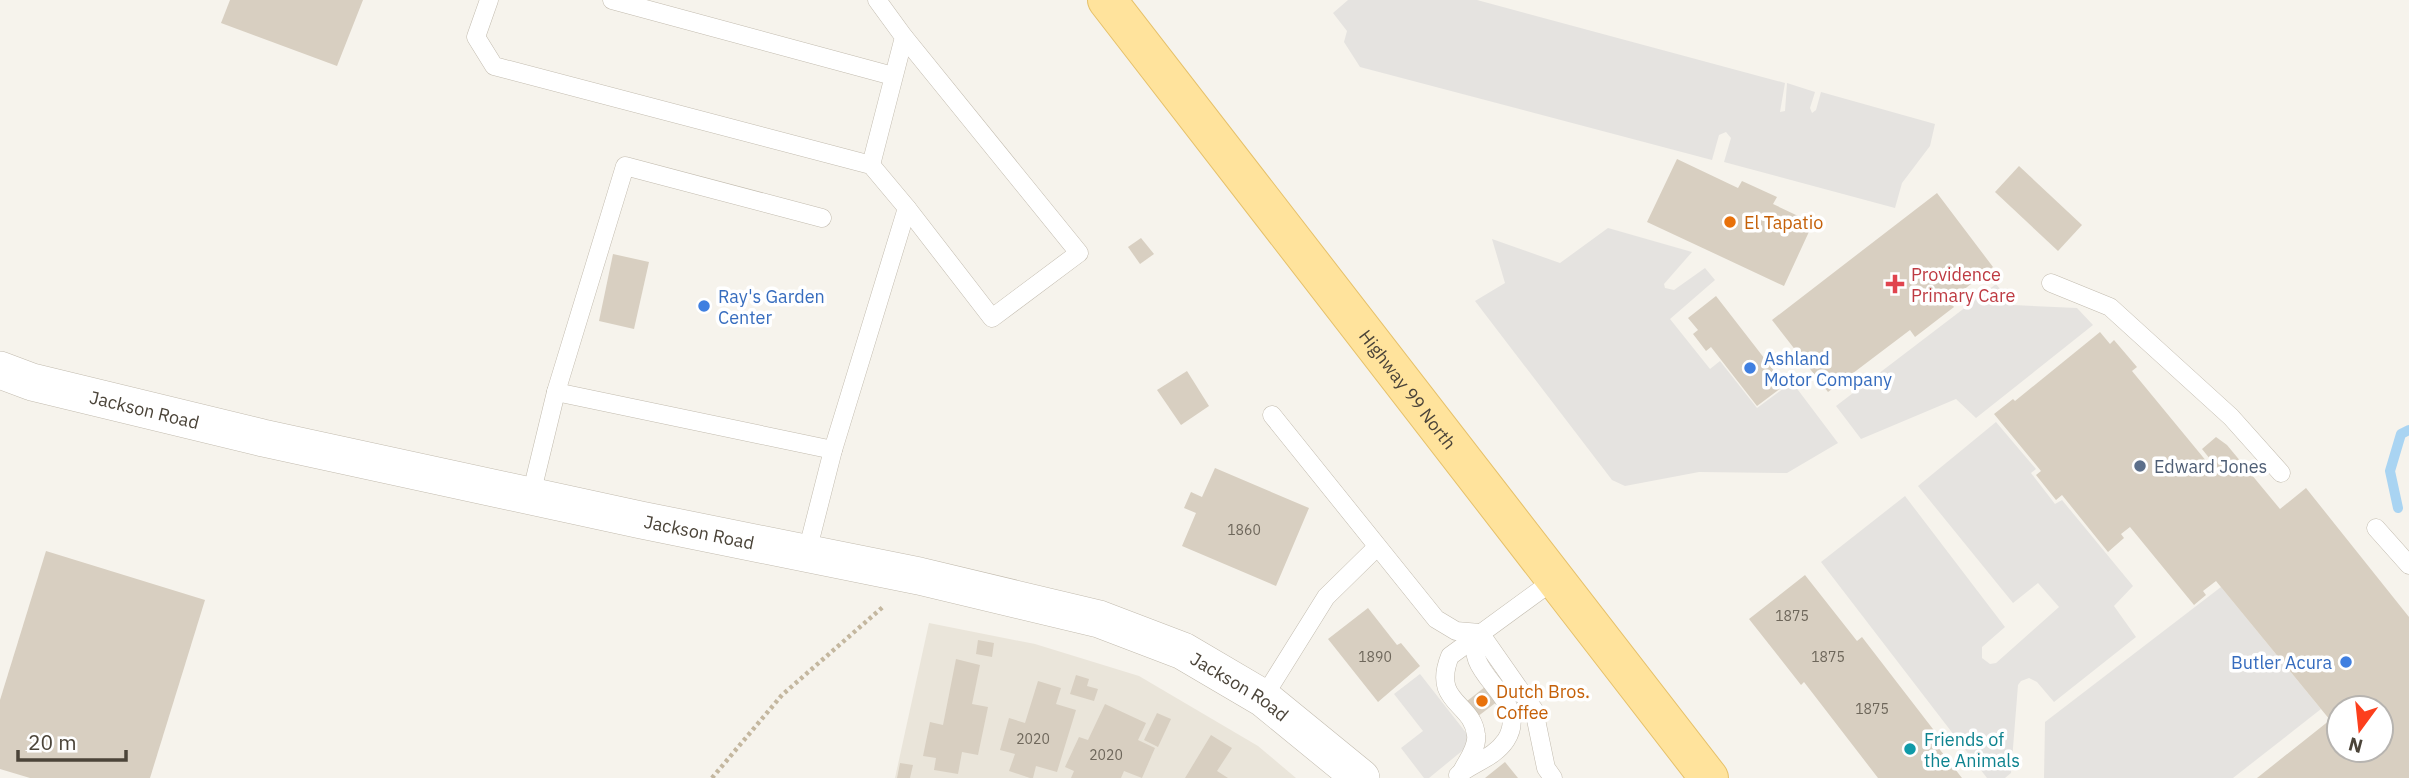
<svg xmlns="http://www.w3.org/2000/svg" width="2409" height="778" viewBox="0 0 2409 778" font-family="'IBM Plex Sans',sans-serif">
  <rect width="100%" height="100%" fill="#f6f3ec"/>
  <polygon fill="#eae5da" points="929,623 1035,644 1139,676 1258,746 1296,778 895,778"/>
  <g fill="#e5e3e0">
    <polygon points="1348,0 1477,0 1785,83 1780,112 1785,111 1787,83 1815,92 1810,108 1812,113 1816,110 1821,92 1935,124 1930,146 1902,183 1895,208 1724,162 1731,138 1726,132 1719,135 1712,160 1360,67 1344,42 1347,31 1333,13"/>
    <polygon points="1608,228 1692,252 1664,284 1665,288 1674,290 1705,268 1715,280 1670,319 1710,369 1720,361 1757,408 1792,382 1838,443 1787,473 1699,472 1625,486 1612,480 1475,301 1505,283 1492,239 1560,263"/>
    <polygon points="1996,284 2013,305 2077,308 2093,325 1976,418 1956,399 1861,439 1836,406"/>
    <polygon points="1996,422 2036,469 2031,473 2055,504 2062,500 2133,586 2114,606 2136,637 2054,702 2037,682 2029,678 2021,681 2018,685 2011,773 2005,778 1987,778 1821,562 1905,496 2005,627 1982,647 1982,658 1990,664 1996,663 2059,607 2038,583 2013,603 1918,486"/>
    <polygon points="2221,587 2321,709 2233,778 2044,778 2045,722"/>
    <polygon points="1420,674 1467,734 1468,746 1429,778 1424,778 1401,748 1423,731 1394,694"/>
  </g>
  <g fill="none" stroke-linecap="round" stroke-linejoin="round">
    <polyline stroke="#a9d4f2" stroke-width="10" points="2398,508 2390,471 2401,434 2409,430"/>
  </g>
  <g fill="#d8cfc1" fill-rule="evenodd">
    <polygon points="230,0 363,0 337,66 221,23"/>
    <polygon points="1677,159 1738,188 1742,181 1777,197 1773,204 1813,223 1784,286 1647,222"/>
    <polygon points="2019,166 2082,225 2058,251 1995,192"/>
    <polygon points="1937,193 1993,267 1949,301 1954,307 1915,337 1910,330 1828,392 1772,320"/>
    <polygon points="1141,238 1154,254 1140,264 1128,247"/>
    <polygon points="613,254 649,262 634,329 599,321"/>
    <polygon points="1716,296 1785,385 1757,406 1711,347 1706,351 1693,334 1698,330 1688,318"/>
    <path d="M2100,332l10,12 4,-4 23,27 -5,4 75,91 3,-3 -8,-10 14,-12 11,8 53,64 26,-21 103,129v161h-152l73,-58 -114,-139 -13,10 3,4 -12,10 -64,-78 -9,7 3,4 -16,14 -46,-57 -6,5 -20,-25 5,-4 -47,-57 19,-15 2,2zM2339,708h42v42h-42z"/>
    <polygon points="1187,371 1209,406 1181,425 1157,390"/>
    <polygon points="1215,468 1309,508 1276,586 1182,546 1196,513 1184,508 1191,492 1202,497"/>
    <polygon points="46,551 205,600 150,778 30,778 0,769 0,700"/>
    <polygon points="1805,575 1857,641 1862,637 1936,733 1930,737 1962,778 1878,778 1804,682 1801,685 1749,619"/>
    <polygon points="1368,608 1397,645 1401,643 1420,666 1378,702 1328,639"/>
    <polygon points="978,640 994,643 992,657 976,654"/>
    <polygon points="956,659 980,665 972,704 988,707 978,755 962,752 958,774 934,770 936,758 923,756 930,722 943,725"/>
    <polygon points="1076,675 1089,679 1087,686 1098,689 1094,701 1070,694"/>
    <polygon points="1038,681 1061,688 1056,704 1076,710 1057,772 1036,766 1033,778 1030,778 1009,771 1015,754 1000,750 1009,718 1025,723"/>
    <polygon points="1490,683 1502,698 1473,720 1462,705"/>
    <polygon points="1105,704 1146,723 1138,740 1155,748 1142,778 1124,771 1121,778 1071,778 1074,771 1065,767 1079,737 1088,740"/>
    <polygon points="1157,713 1171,719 1158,747 1144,740"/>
    <polygon points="1211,735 1232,748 1217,771 1228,778 1185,778"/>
    <polygon points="1505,762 1518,778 1485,778"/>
    <polygon points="900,763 913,765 910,778 897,778"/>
  </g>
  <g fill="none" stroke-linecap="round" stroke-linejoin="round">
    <defs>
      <g id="service">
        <polyline points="489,0 476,37 494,66 871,165 907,208 833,450 807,552"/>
        <polyline points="612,0 893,76"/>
        <polyline points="904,37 1079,253 992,318 907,208"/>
        <polyline points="871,165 904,37 877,0"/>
        <polyline points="2051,283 2110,307 2231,417 2281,473"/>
        <polyline points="556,392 833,450"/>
        <polyline points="1272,415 1436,619 1456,631 1480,633"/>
        <polyline points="531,495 556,392 625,166 822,218"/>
        <polyline points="2376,528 2409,565"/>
        <polyline points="1480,633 1534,710 1546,768 1553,778"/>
        <polyline points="1263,698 1326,597 1377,547"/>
        <path d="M1462,771c5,-10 16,-24 14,-36 -3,-33 -45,-32 -26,-79l104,-76"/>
        <path d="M1458,775c16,-13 36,-17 48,-35 27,-43 -51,-67 -26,-107"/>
      </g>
      <g id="minor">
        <path id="s1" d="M0,370l32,12 231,56 378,82 278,56 180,43 84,32 80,47 98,80"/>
      </g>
      <g id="primary">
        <path id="s2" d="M1107,0l602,778"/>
      </g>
    </defs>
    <use href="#service" stroke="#c2bbae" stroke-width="19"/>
    <use href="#minor" stroke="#c2bbae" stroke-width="38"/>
    <use href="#primary" stroke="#e6c16a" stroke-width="40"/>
    <polyline stroke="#c4b79f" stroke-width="4.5" stroke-dasharray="3.5 3.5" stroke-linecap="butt" points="712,778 782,695 884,606"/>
    <use href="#service" stroke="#fff" stroke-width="18"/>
    <use href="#minor" stroke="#fff" stroke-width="37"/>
    <use href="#primary" stroke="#ffe39c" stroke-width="38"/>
  </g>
  <g fill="#e8710a" stroke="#fff" stroke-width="2.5">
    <circle cx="1730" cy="222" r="7"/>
    <circle cx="1482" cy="701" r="7"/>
  </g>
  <path fill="#e0444e" stroke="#fff" stroke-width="2.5" d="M1891.5 273.5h7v7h7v7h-7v7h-7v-7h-7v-7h7z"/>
  <g fill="#3f7fe0" stroke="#fff" stroke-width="2.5">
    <circle cx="704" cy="306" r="7"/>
    <circle cx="1750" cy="368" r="7"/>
    <circle cx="2346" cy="662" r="7"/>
  </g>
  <circle fill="#5c6f8a" stroke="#fff" stroke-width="2.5" cx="2140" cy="466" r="7"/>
  <circle fill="#0f9aa8" stroke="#fff" stroke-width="2.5" cx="1910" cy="749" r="7"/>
  <g text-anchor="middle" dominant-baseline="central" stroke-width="7" stroke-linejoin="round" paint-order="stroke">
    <g font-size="14" fill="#6e675b">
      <text x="1244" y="530">1860</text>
      <text x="1792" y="616">1875</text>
      <text x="1375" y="657">1890</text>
      <text x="1828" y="657">1875</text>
      <text x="1872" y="709">1875</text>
      <text x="1033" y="739">2020</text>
      <text x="1106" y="755">2020</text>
    </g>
    <g font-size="18" fill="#c56008" stroke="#fff" text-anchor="start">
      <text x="1744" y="222">El Tapatio</text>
      <text x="1496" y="691">Dutch Bros.<tspan x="1496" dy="21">Coffee</tspan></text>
    </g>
    <g font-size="18" fill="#be3a42" stroke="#fff" text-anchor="start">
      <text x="1911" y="274">Providence<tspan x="1911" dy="21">Primary Care</tspan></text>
    </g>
    <g font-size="18" fill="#366cbe" stroke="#fff" text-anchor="start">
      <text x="718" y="296">Ray's Garden<tspan x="718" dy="21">Center</tspan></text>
      <text x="1764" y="358">Ashland<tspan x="1764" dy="21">Motor Company</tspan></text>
      <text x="2332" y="662" text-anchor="end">Butler Acura</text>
    </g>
    <g font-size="18" fill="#4b4439" stroke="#fff">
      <text stroke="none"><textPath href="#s2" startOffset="492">Highway 99 North</textPath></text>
      <text stroke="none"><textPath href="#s1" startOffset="150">Jackson Road</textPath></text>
      <text stroke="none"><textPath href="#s1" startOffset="718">Jackson Road</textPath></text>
      <text stroke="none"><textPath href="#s1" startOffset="1284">Jackson Road</textPath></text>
    </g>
    <g font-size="18" fill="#4e5e75" stroke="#fff" text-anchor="start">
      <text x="2154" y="466">Edward Jones</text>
    </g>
    <g font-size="18" fill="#0d838f" stroke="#fff" text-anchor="start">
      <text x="1924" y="739">Friends of<tspan x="1924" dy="21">the Animals</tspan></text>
    </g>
  </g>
  <g transform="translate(2360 729) rotate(195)"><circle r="33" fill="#ffffff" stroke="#b7b4b0" stroke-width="2"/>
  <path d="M0-5L12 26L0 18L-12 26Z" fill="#fc3f1d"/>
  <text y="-10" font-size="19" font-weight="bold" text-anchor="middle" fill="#4b4439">N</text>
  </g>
  <path d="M18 750v10h108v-10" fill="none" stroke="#4b4439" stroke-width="3.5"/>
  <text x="28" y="750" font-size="21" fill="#4b4439" stroke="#ffffff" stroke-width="5" paint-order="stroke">20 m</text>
</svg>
